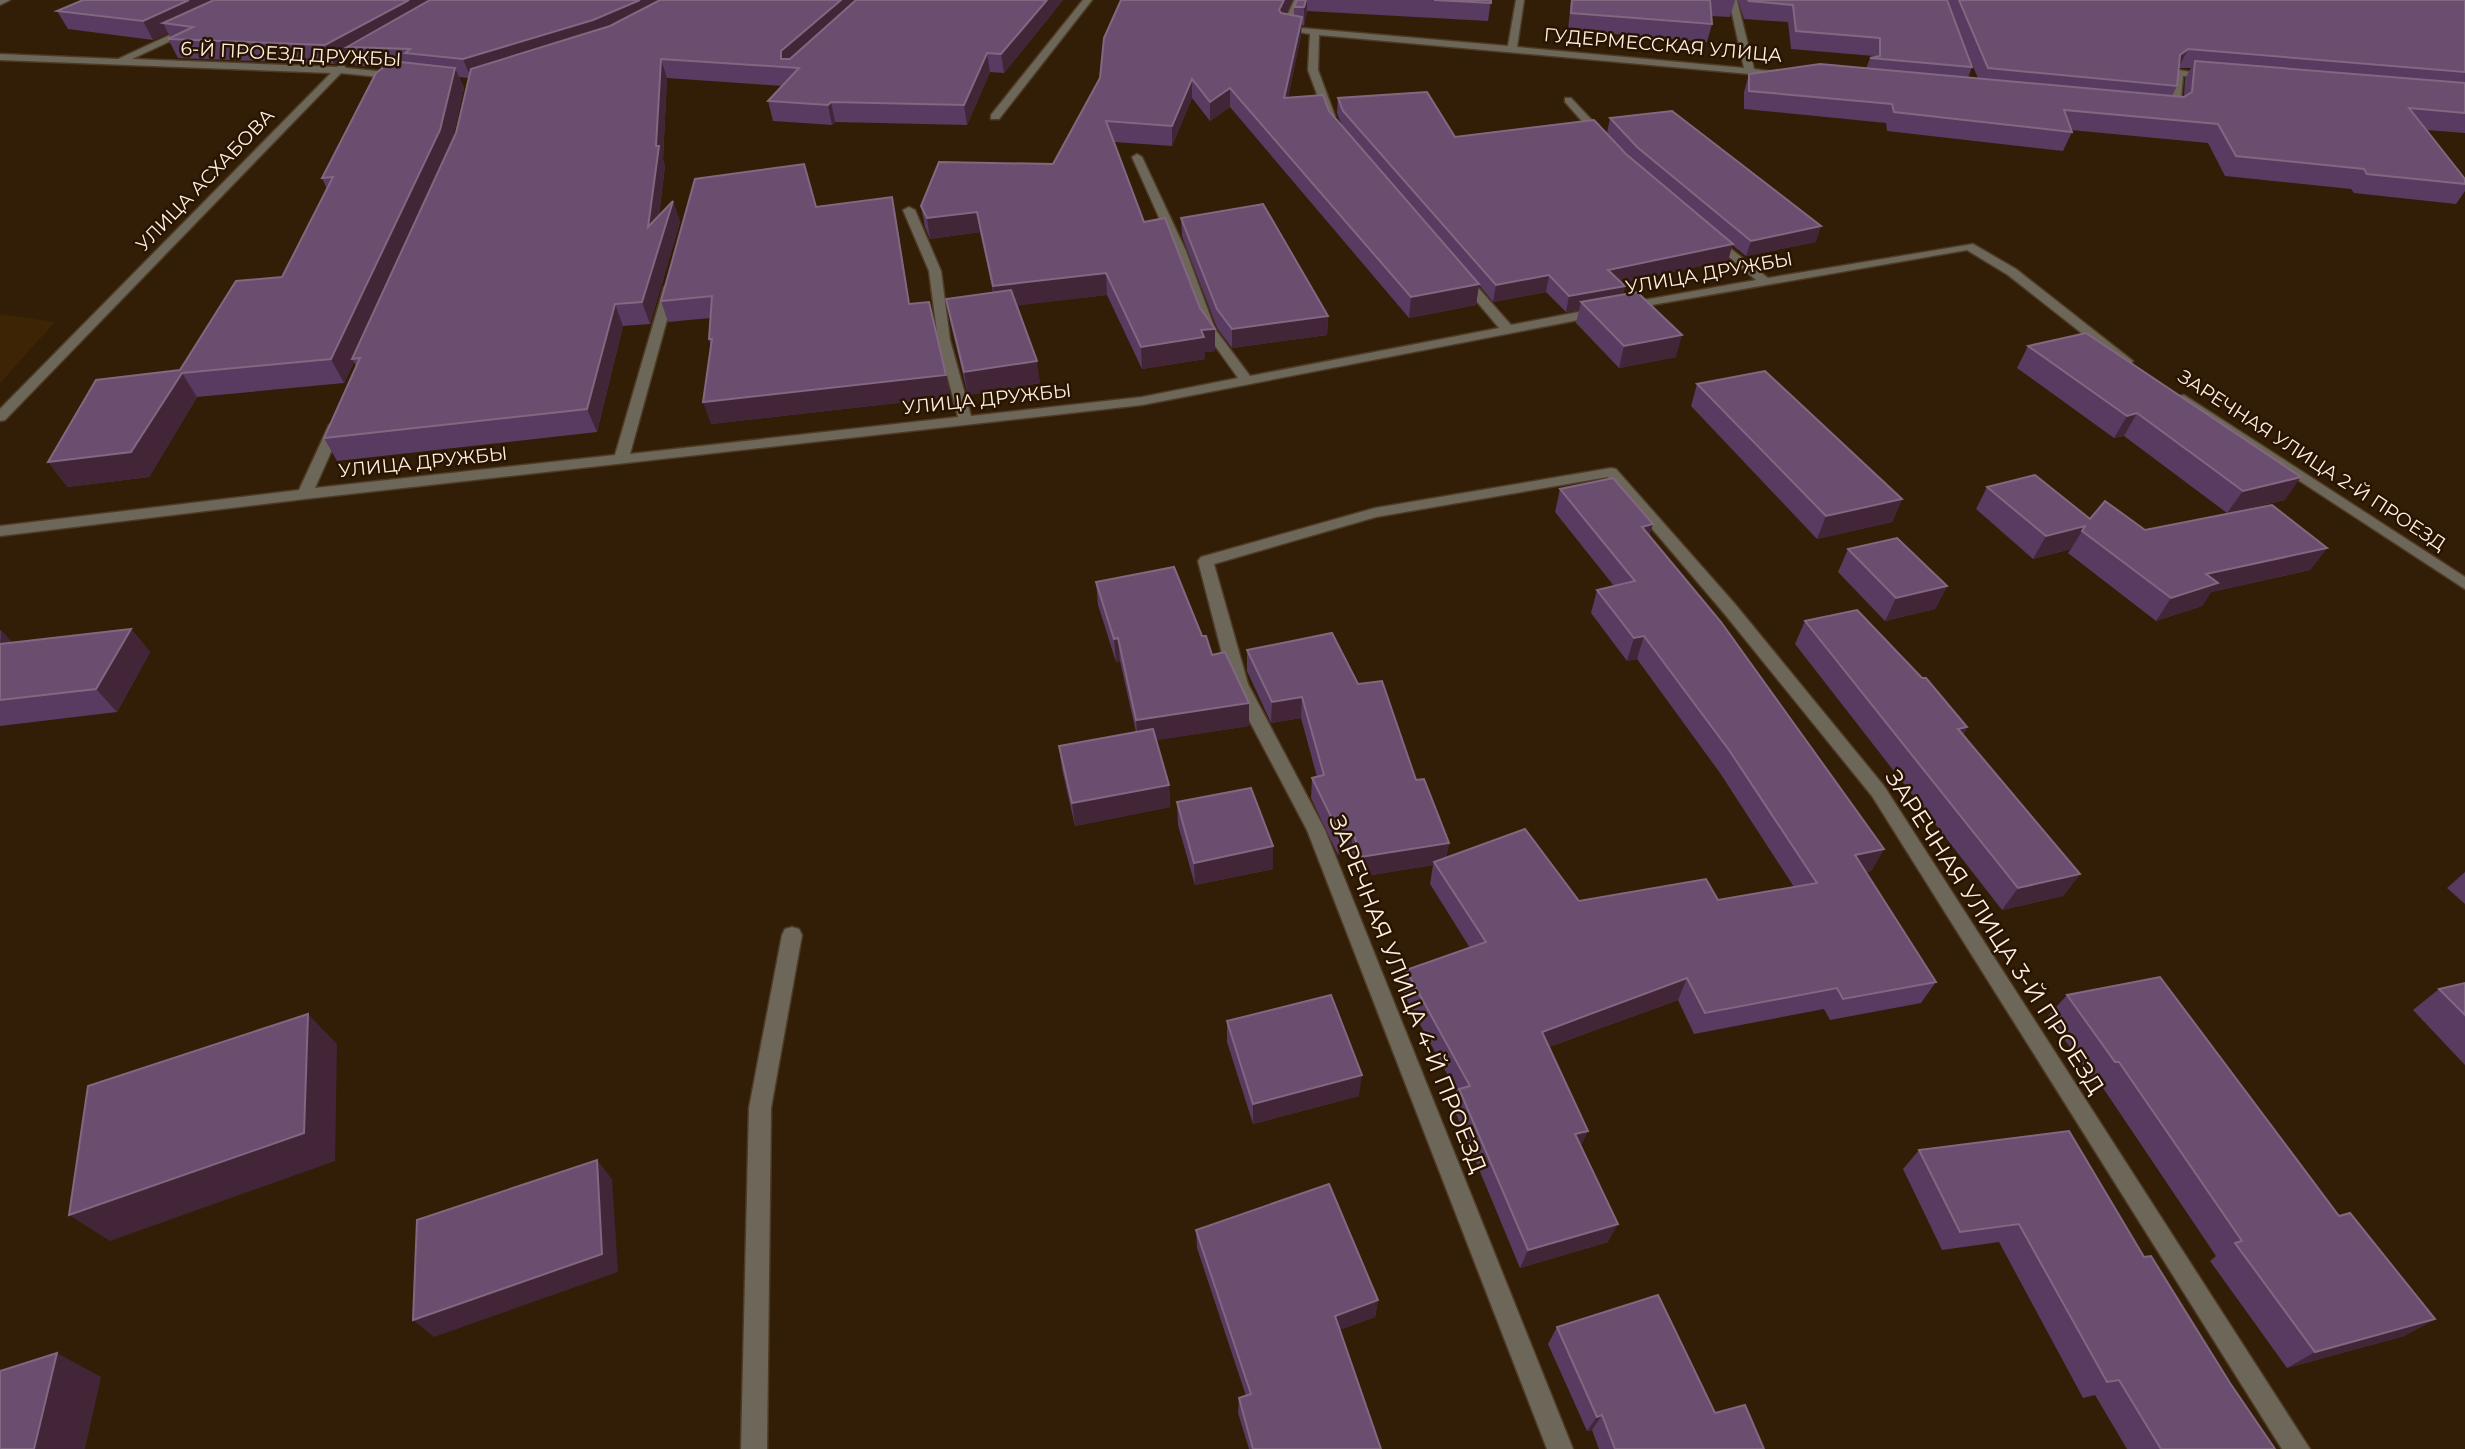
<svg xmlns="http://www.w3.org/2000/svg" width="2465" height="1449" viewBox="0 0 2465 1449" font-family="Montserrat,sans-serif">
  <rect width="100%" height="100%" fill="#321e06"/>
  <polygon fill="#3d2404" points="0,314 55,322 0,383"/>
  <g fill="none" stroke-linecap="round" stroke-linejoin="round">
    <defs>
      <g id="street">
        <polygon points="0,0 10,0 0,5"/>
        <polygon points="1083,0 1092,0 999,119 991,119 991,115"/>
        <polygon points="1294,0 1302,0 1290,27 1508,46 1516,0 1524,0 1517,47 1744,68 1729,0 1737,0 1754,69 1788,74 1783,77 1319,35 1318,70 1335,116 1330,119 1325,116 1308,70 1310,34 1281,29"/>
        <polygon points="191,25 195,28 194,30 132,59 337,67 342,64 346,68 398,73 403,76 398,79 341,73 5,420 0,421 0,409 331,73 0,60 0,54 118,59"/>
        <polygon points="2179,70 2215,76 2210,79 2183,76 2180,110 2175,113 2162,111 2162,107 2170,106 2174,73"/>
        <polygon points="1565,98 1571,98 1605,134 1605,138 1597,138 1565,102"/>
        <polygon points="1137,154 1142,157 1186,251 1215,329 1250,376 1499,328 1457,278 1463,274 1467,275 1511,325 1599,308 1605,312 1599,316 1142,405 305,499 0,536 0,526 299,490 329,425 336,421 343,425 315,488 615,455 664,287 670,283 676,287 630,454 958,417 938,340 929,271 903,210 909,207 915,210 941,271 950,340 971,416 1142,397 1238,378 1203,329 1174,251 1132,157"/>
        <polygon points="1712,234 1768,278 1973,244 2016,269 2133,361 2131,364 2121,364 2008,275 1967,250 1623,310 1623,304 1627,303 1756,280 1708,239 1708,235"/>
        <polygon points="2184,395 2465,577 2465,589 2179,402 2179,396"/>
        <polygon points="1611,468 1616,469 1735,604 1884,786 2310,1449 2282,1449 1872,796 1723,612 1608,477 1376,517 1214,564 1248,684 1325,830 1573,1449 1547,1449 1307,830 1230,684 1198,561 1201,557 1375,508"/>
        <polygon points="792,927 799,929 802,935 771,1108 767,1449 741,1449 749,1108 782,935 785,929"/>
      </g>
    </defs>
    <use href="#street" stroke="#4f3b25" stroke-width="3"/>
    <use href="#street" fill="#6c6759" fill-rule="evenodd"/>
  </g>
  <g fill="#593a61" fill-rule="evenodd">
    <path d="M83,0h980l-59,73 -14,-1 -23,53 -132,-3 -3,3 -59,-4 -5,-20 14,-15 -115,-8 -4,81 2,7 -6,49 14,-14 7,21 -30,102 -27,2 -26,106 -260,29 -13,-23 32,-72 -2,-4 -10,21 -147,14 -48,80 -82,10 113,-117 102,-93 45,-88 -5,-11 63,-111 -29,-1 -5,-11 -17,9 -156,-6 -10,-19 3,-1 -3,-5 -15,7 -85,-11 -11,-18zM459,77l9,1 -12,55 -4,9 12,-54z"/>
    <polygon points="1297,0 1491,0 1488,21 1307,11 1304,26 1302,25 1301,35 1288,97 1329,111 1342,126 1337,113 1338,98 1455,137 1626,154 1630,158 1607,133 1610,118 1816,242 1746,256 1732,245 1728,260 1622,283 1625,286 1623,294 1676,357 1619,368 1576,323 1579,310 1566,312 1546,292 1493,302 1479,285 1476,305 1409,318 1230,107 1210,121 1192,98 1172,146 1114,142 1144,222 1215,351 1205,352 1205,359 1142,369 1107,295 1017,305 1040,383 968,395 950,321 946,299 993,292 980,232 930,239 925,227 921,206 1053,164 1100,78 1286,14 1294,16 1294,7"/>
    <polygon points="1571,0 1735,0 1730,17 1711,16 1712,24 1707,42 1568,30"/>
    <path d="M1738,0h727v133l-39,-3 39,49v12l-9,13 -102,-11 -3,-4 -126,-13 -17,-33 -137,-13 1,2 -9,19 -176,-20 -1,-8 -142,-14v-17l5,-18 117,-5 4,-11 4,-1v-1l-83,-7 -3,-27 -44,-3zM1971,62l7,16h-10l4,-11zM2179,68h12l-6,11 -1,18 -12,-1 5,-10z"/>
    <polygon points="816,207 896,218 909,304 946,375 950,397 711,424 711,347 709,339 710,318 668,322 661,301"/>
    <polygon points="1181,218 1328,316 1327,335 1232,348 1217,328 1182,236"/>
    <polygon points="2028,346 2285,500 2227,513 2124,436 2114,438 2017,368"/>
    <polygon points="1697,384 1902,499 1892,522 1817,539 1691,406"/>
    <polygon points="1987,487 2090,519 2145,530 2327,548 2310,570 2211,592 2202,606 2156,621 2068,553 2071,549 2033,559 1976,509"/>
    <polygon points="1560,489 1649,536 1884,849 1871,871 1866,872 1936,982 1921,1003 1830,1020 1824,1009 1694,1034 1678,1000 1549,1047 1581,1147 1608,1242 1520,1268 1454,1109 1458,1094 1402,991 1406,970 1470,948 1430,884 1433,865 1359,877 1351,852 1338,855 1311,798 1312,778 1317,777 1301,718 1271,723 1247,671 1247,650 1358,684 1416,780 1449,843 1446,858 1579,901 1718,900 1794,887 1720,773 1637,659 1627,661 1591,613 1597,590 1614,586 1555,512"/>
    <polygon points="1848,549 1947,586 1935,609 1885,621 1838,572"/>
    <polygon points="1096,582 1202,636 1249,726 1156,740 1169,785 1170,807 1075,826 1062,769 1059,746 1136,732 1120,661 1116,662 1098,605"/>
    <polygon points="1805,621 1967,727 1963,735 2080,874 2063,896 2002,910 1795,644"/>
    <polygon points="131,629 150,652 117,712 0,726 0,630 12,643"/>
    <polygon points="1177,802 1273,846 1273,869 1195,885 1178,825"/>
    <polygon points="2465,872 2465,904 2447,888"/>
    <polygon points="2465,983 2465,1065 2413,1010 2439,989"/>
    <polygon points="2067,995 2339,1216 2435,1319 2404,1336 2287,1368 2210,1261 2216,1256 2099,1082 2095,1083 2048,1016"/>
    <polygon points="1227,1021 1359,1096 1253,1124 1227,1042"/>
    <polygon points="1919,1150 2144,1257 2275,1449 2127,1449 2095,1395 2083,1398 1999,1242 1942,1250 1903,1169"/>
    <polygon points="1196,1230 1378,1300 1375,1317 1339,1330 1381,1449 1249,1449 1238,1413 1239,1398 1246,1396 1197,1248"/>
    <polygon points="1557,1327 1715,1413 1764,1449 1599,1449 1592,1430 1587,1431 1548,1344"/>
  </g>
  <g fill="#422637">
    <polygon points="189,0 238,0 163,23 168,33 153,40 143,21"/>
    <polygon points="409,0 449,0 347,47 351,55 334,64 325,45"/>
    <polygon points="640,0 670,0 645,19 471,78 463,59"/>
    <polygon points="841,0 865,0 788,68 781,59 781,51"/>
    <polygon points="1047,0 1063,0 1004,73 1001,54"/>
    <polygon points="1284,0 1293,0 1279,28 1279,10"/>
    <polygon points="1306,0 1307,0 1307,11 1304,26 1304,7"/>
    <polygon points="1302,17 1301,35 1284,117 1284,98"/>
    <polygon points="2188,49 2179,67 2180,55"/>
    <polygon points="987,53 990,72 967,125 964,105"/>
    <polygon points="661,59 667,78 663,159 665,166 655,248 648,227 656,146"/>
    <polygon points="455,68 464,88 450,151 352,359 354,362 344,383 331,359"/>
    <polygon points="1192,79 1192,98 1172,146 1172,126"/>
    <polygon points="1230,88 1230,107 1210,121 1210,102"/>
    <polygon points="831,102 835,122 832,125 828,105"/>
    <polygon points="892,197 896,218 913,326 909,304"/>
    <polygon points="673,201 680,222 650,324 642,302"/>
    <polygon points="977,212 980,232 930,239 927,218"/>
    <polygon points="1821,226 1816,242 1746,256 1751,241"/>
    <polygon points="1733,244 1728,260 1605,287 1608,270"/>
    <polygon points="1106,273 1107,295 996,308 993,286"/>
    <polygon points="1549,275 1546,292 1493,302 1496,285"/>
    <polygon points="1479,284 1476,305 1409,318 1411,297"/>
    <polygon points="1625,286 1621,303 1581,302 1579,310 1566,312 1569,296"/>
    <polygon points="615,304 623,326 597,432 587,409"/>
    <polygon points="1328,316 1327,335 1232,348 1232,329"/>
    <polygon points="1215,329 1215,351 1205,352 1205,359 1142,369 1141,347 1201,330"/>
    <polygon points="1682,335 1676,357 1619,368 1624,346"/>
    <polygon points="1037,361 1040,383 968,395 964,372"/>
    <polygon points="182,373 197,397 149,477 67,487 48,462"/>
    <polygon points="946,375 950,397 711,424 703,402"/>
    <polygon points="2137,413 2124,436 2114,438 2127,416"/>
    <polygon points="2301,477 2285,500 2227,513 2243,491"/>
    <polygon points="1902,499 1892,522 1817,539 1826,516"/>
    <polygon points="1653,524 1646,547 1642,527"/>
    <polygon points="2085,526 2071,549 2033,559 2046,536"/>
    <polygon points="2327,548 2310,570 2211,592 2202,606 2156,621 2171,598 2206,574"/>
    <polygon points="1947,586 1935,609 1885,621 1896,598"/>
    <polygon points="131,629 150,652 117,712 96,689"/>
    <polygon points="1,630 22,653 0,655"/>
    <polygon points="1644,636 1637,659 1627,661 1634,638"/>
    <polygon points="1118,638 1120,661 1116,662 1114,639"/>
    <polygon points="1302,697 1301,718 1271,723 1272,702"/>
    <polygon points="1249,703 1249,726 1138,743 1136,720"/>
    <polygon points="1967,727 1954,750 1958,729"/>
    <polygon points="1169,785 1170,807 1075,826 1072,803"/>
    <polygon points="1353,832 1351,852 1338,855 1340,835"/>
    <polygon points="1449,843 1445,863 1434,862 1433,865 1359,877 1361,857"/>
    <polygon points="1273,846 1273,869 1195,885 1194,863"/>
    <polygon points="1884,849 1871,871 1842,877 1855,855"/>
    <polygon points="2080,874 2063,896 2002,910 2018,888"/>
    <polygon points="1687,978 1678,1000 1535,1052 1542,1032"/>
    <polygon points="308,1014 337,1044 335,1161 110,1241 69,1215"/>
    <polygon points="1362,1075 1359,1096 1253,1124 1253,1104"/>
    <polygon points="1588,1131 1579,1151 1575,1134"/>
    <polygon points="597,1160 612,1179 618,1272 434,1337 413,1320"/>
    <polygon points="1618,1224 1608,1242 1520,1268 1528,1250"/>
    <polygon points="1378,1300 1375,1317 1332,1333 1335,1316"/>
    <polygon points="2435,1319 2404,1336 2287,1368 2315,1352"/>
    <polygon points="57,1353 101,1377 85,1449 34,1449"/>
    <polygon points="1602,1415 1592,1430 1587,1431 1597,1417"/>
  </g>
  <g fill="#6b4d6f" stroke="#826781" stroke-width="2">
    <polygon points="83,0 189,0 143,21 57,11"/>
    <polygon points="214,0 409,0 325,45 168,39 193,27 163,23"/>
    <polygon points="430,0 640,0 593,20 463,59 405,53 410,49 347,47"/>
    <polygon points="660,0 841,0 781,51 781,59 790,59 856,0 1047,0 1001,54 987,53 964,105 831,102 828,105 768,101 799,68 661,59 656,146 659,146 648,227 673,201 642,302 615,304 587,409 324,438 360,358 352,359 456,133 471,69 610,26"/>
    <polygon points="1121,0 1284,0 1279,10 1281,13 1302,17 1284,98 1323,95 1329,111 1479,284 1411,297 1230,88 1210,102 1192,79 1172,126 1106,121 1144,222 1165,218 1200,308 1215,329 1201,330 1204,337 1141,347 1106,273 993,286 977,212 927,218 921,206 939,162 1053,164 1100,78 1104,38"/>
    <polygon points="1297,0 1306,0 1304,7 1294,7"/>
    <polygon points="1434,0 1491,0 1491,3"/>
    <polygon points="1572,0 1710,0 1712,24 1571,13"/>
    <polygon points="1748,0 1947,0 1972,67 1870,58 1880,56 1880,38 1796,31 1793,5 1749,1"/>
    <polygon points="1959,0 2465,0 2465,72 2188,49 2180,55 2177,86 1988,68"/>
    <polygon points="392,61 455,68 440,130 331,359 182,373 131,452 48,462 96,380 180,370 236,281 282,277 333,177 322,178 376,73"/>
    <polygon points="2195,61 2465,83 2465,113 2409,108 2465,179 2465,184 2367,174 2364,169 2236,156 2218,124 2064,110 2072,132 1894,112 1892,104 1749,91 1749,74 1820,64 2184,97 2192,92"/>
    <polygon points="1427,92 1455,137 1594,120 1626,154 1733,244 1608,270 1625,286 1569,296 1549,275 1496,285 1343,111 1338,98"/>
    <polygon points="1672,111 1821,226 1751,241 1637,147 1610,118"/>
    <polygon points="804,164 816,207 892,197 909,304 929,302 946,375 703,402 712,339 709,339 712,296 661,301 695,179"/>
    <polygon points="1263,204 1328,316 1232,329 1217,309 1181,218"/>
    <polygon points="1011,290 1037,361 964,372 946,299"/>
    <polygon points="1637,292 1682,335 1624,346 1581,302"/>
    <polygon points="2086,333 2301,477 2243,491 2137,413 2127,416 2028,346"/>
    <polygon points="1765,371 1902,499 1826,516 1697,384"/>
    <polygon points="2035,475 2090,519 2105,501 2145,530 2272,505 2327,548 2206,574 2218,583 2171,598 2082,531 2085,526 2046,536 1987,487"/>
    <polygon points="1613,478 1653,524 1642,527 1721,622 1884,849 1855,855 1936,982 1843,999 1837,988 1705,1013 1687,978 1542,1032 1588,1131 1575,1134 1618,1224 1528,1250 1459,1089 1470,1086 1406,970 1486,942 1434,862 1525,829 1579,901 1706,879 1718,900 1817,883 1729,750 1644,636 1634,638 1597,590 1635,581 1560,489"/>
    <polygon points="1897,538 1947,586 1896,598 1848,549"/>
    <polygon points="1174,567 1202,636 1206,636 1212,655 1225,652 1249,703 1136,720 1118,638 1114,639 1096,582"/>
    <polygon points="1857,610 1922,678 1926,678 1967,727 1958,729 2080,874 2018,888 1805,621"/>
    <polygon points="131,629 96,689 0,700 0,644"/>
    <polygon points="1332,633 1358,684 1382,681 1416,780 1424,779 1449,843 1361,857 1353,832 1340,835 1312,778 1324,775 1302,697 1272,702 1247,650"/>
    <polygon points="1153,729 1169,785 1072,803 1059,746"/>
    <polygon points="1251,788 1273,846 1194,863 1177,802"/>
    <polygon points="2160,977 2339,1216 2350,1213 2435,1319 2315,1352 2235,1243 2242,1241 2119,1062 2115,1062 2067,995"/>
    <polygon points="2465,983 2465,1015 2439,989"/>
    <polygon points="1331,995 1362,1075 1253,1104 1227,1021"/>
    <polygon points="308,1014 304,1133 69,1215 88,1086"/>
    <polygon points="2069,1131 2144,1257 2151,1256 2230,1383 2275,1449 2161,1449 2119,1380 2107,1382 2019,1224 1960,1232 1919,1150"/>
    <polygon points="597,1160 602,1254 413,1320 417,1220"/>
    <polygon points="1329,1184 1378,1300 1335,1316 1381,1449 1253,1449 1239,1398 1251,1394 1196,1230"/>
    <polygon points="1658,1295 1715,1413 1745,1405 1764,1449 1615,1449 1602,1415 1597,1417 1557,1327"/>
    <polygon points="57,1353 34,1449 0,1449 0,1371"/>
  </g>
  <g text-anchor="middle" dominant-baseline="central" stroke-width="5" stroke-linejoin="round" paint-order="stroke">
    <g font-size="19" fill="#fff0e2" stroke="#281400">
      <text transform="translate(1663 45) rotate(5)">ГУДЕРМЕССКАЯ УЛИЦА</text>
      <text transform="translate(291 54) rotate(3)">6-Й ПРОЕЗД ДРУЖБЫ</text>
      <text transform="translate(205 180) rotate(-46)">УЛИЦА АСХАБОВА</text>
      <text transform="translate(1709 273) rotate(-10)">УЛИЦА ДРУЖБЫ</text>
      <text transform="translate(987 399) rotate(-6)">УЛИЦА ДРУЖБЫ</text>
      <text transform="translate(2312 460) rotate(33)">ЗАРЕЧНАЯ УЛИЦА 2-Й ПРОЕЗД</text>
      <text transform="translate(423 462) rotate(-6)">УЛИЦА ДРУЖБЫ</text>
    </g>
    <g font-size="23" fill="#fff0e2" stroke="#281400">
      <text transform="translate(1995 932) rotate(57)">ЗАРЕЧНАЯ УЛИЦА 3-Й ПРОЕЗД</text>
      <text transform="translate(1408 994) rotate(68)">ЗАРЕЧНАЯ УЛИЦА 4-Й ПРОЕЗД</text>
    </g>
  </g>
</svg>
